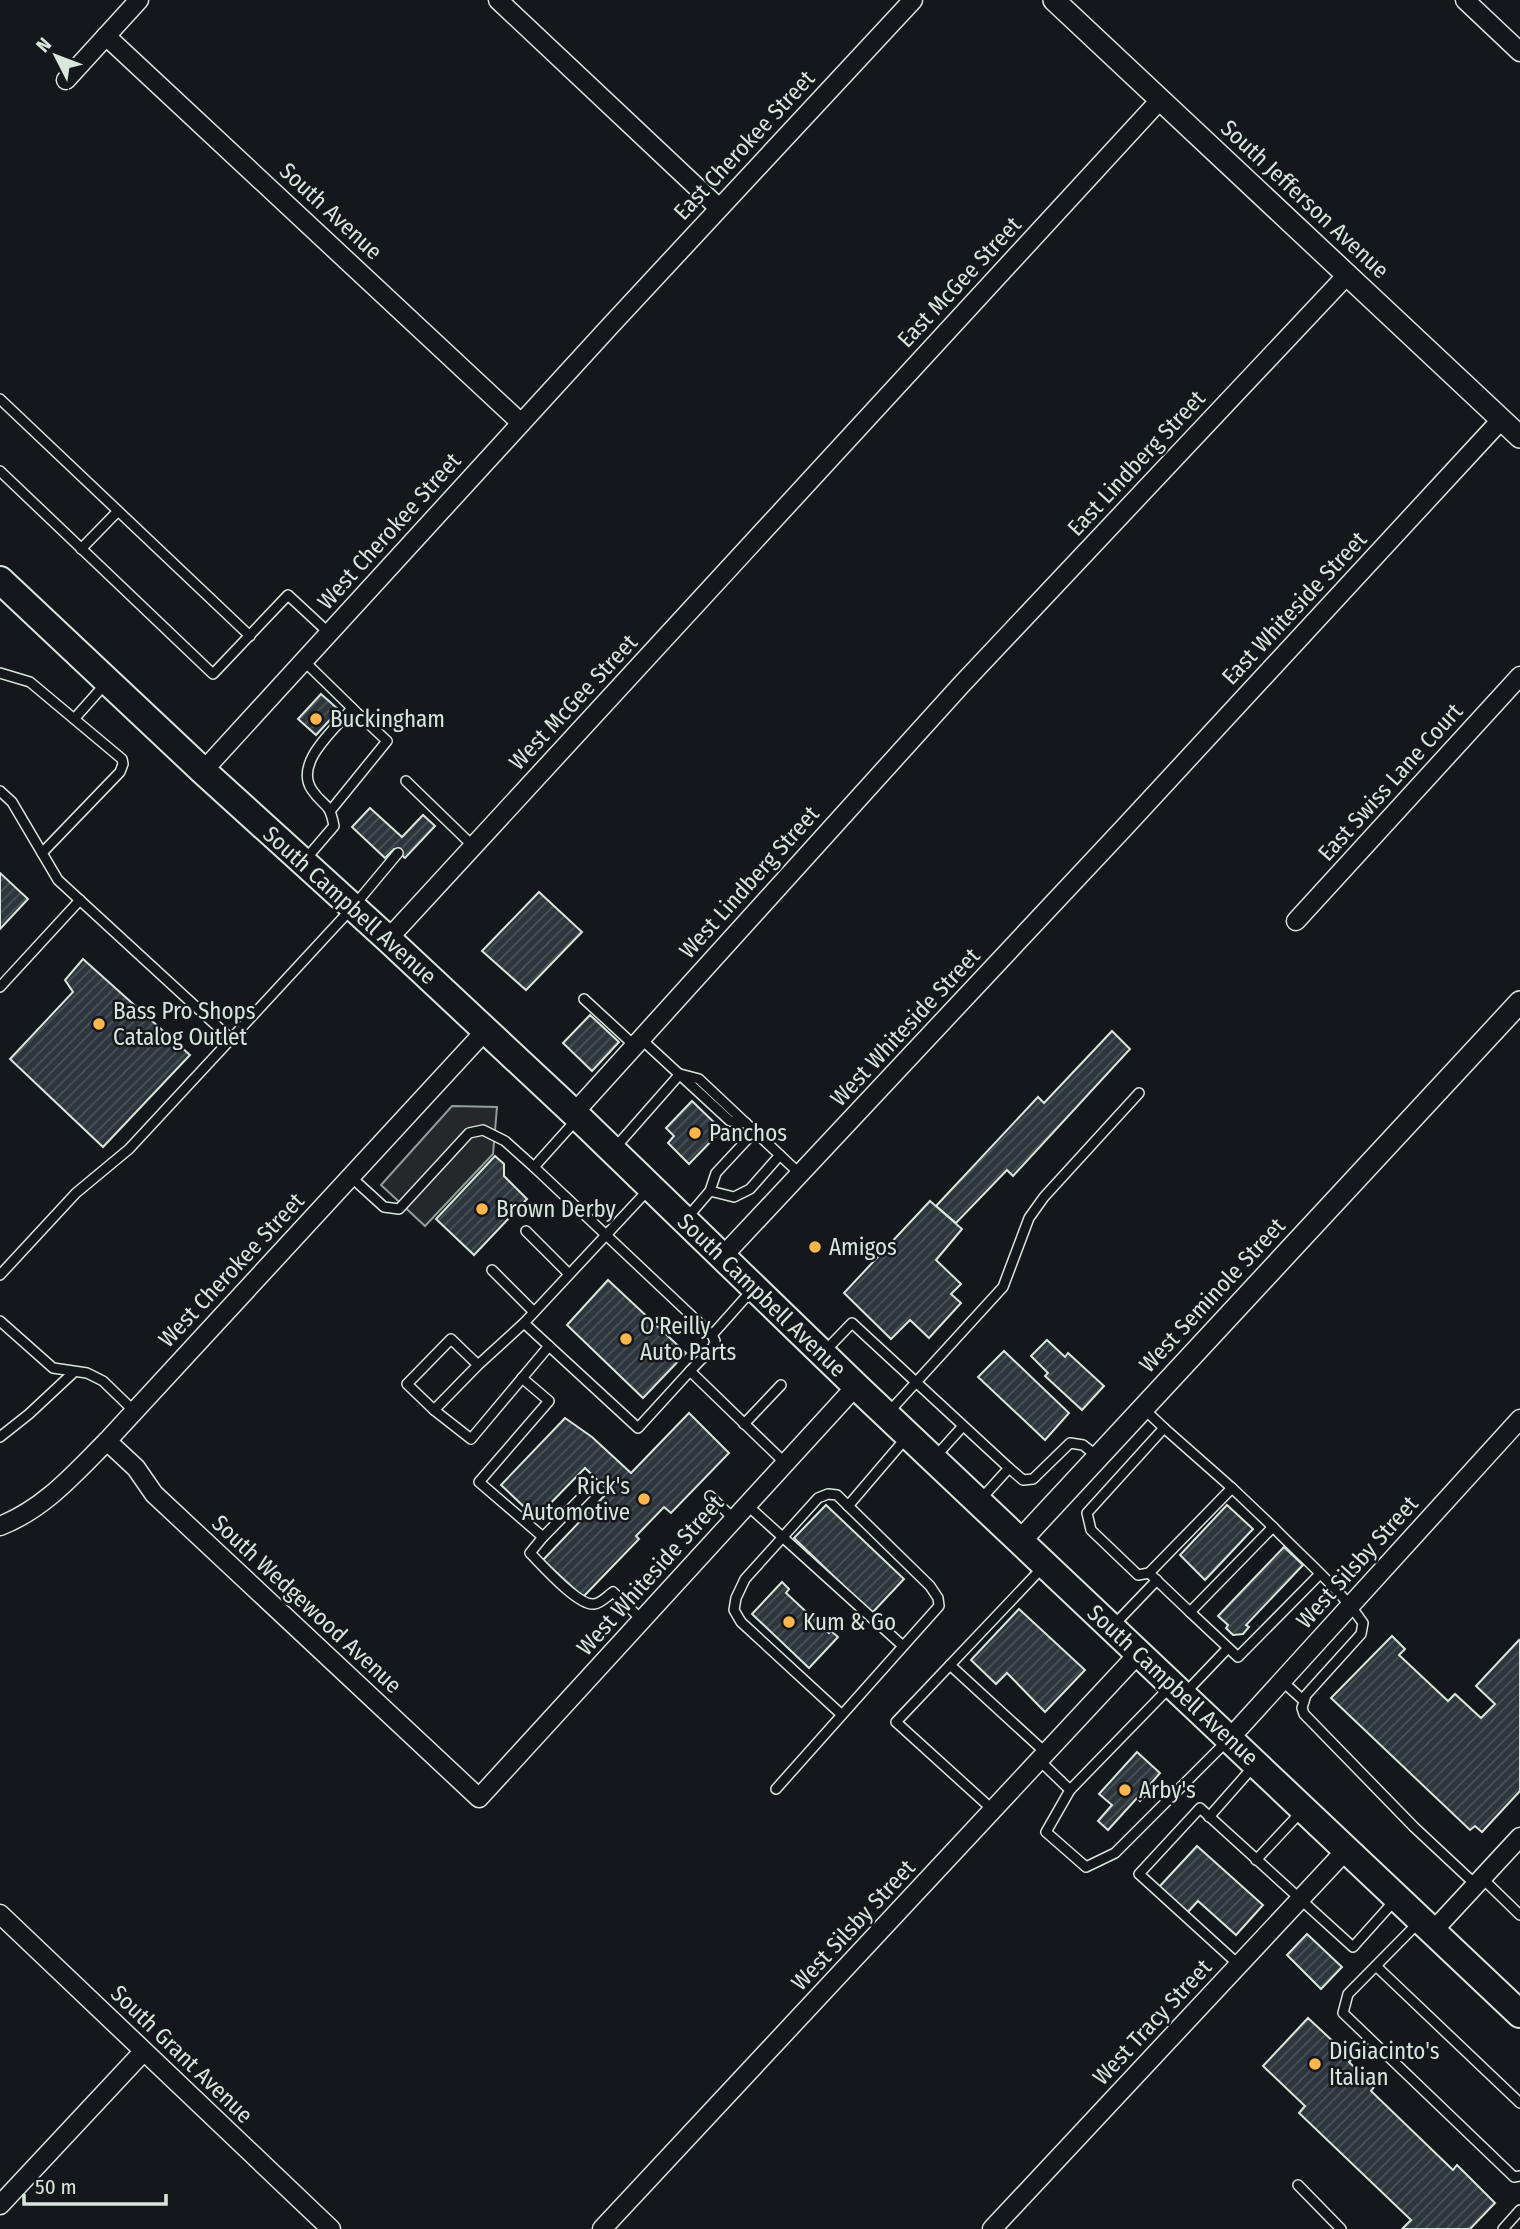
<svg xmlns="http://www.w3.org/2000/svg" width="1520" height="2229" viewBox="0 0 1520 2229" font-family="'Fira Sans Condensed',sans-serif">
  <defs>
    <pattern id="building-hatch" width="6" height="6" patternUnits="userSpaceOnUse" patternTransform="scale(1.75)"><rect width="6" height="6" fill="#2c363c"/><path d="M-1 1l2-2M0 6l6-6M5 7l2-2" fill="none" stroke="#4a5358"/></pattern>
  </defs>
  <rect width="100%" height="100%" fill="#14181c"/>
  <polygon fill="#24282b" stroke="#939e99" stroke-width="2" points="452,1106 497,1107 493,1154 425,1226 381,1185"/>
  <g fill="url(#building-hatch)" stroke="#d8e6dc" stroke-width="2">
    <polygon points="321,694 339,710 316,735 298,719"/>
    <polygon points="370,808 402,837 423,815 435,826 405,858 394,849 385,858 352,827"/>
    <polygon points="0,873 28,899 0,929"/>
    <polygon points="539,892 582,932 526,990 482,951"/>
    <polygon points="83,959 190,1055 103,1147 10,1059 73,992 65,980"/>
    <polygon points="590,1015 619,1042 592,1071 563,1043"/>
    <polygon points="1112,1031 1130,1049 1013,1176 1007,1170 956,1223 936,1206 1038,1097 1044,1103"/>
    <polygon points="692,1101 722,1130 689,1164 668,1143 674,1136 666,1128"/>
    <polygon points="495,1156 504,1164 504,1176 527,1199 474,1255 436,1219"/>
    <polygon points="930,1201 962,1229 936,1260 961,1284 951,1294 961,1303 929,1338 910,1320 891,1339 844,1293"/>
    <polygon points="608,1280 686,1353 643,1398 567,1325"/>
    <polygon points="1047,1340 1065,1357 1068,1353 1104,1386 1082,1410 1045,1376 1048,1373 1031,1356"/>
    <polygon points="1004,1351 1069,1413 1045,1440 978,1377"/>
    <polygon points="689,1413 729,1453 671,1513 664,1507 636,1536 639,1539 583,1597 543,1560 609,1491 585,1468 536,1518 501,1485 565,1418 592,1437 631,1473"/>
    <polygon points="826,1505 904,1579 872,1613 794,1538"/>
    <polygon points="1227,1505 1253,1529 1205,1580 1180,1555"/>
    <polygon points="1284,1547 1303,1565 1246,1625 1249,1627 1243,1634 1233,1635 1226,1628 1228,1625 1218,1616"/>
    <polygon points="782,1582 789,1589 786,1593 829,1633 831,1631 838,1637 809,1668 752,1614"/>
    <polygon points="1019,1609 1085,1670 1045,1712 1007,1673 996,1684 971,1660"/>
    <polygon points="1392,1636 1405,1649 1399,1655 1448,1701 1455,1694 1481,1718 1495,1704 1476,1686 1519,1640 1520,1642 1520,1791 1482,1832 1475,1826 1470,1830 1331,1698"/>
    <polygon points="1137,1752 1160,1773 1146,1789 1149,1792 1140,1801 1137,1798 1108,1830 1098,1821 1112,1805 1099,1794"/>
    <polygon points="1197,1846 1263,1905 1236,1935 1198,1901 1187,1913 1159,1887"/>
    <polygon points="1307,1934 1342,1967 1321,1989 1287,1955"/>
    <polygon points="1308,2018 1352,2059 1349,2062 1374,2087 1371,2091 1453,2170 1457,2165 1495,2203 1470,2229 1402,2229 1411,2220 1299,2113 1305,2106 1263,2066"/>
  </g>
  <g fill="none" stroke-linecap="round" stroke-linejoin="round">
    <defs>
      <g id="service">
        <polyline points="0,399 250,636"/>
        <polyline points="0,471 213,674 288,595 329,633"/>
        <polyline points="81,549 118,511"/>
        <path d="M304,661l48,47c-15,20 -59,54 -40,82 12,18 17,10 22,36l-30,35"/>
        <polyline points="0,673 30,682 122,759 123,764 120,772 42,853"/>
        <polyline points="75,718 106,683"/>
        <polyline points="406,781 473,846"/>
        <polyline points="0,791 12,802 58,880 231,1039 353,907 398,853"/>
        <polyline points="331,810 387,741 352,708"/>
        <polyline points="0,987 80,900"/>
        <polyline points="584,999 635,1046"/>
        <polyline points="641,1039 730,1121 746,1123"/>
        <polyline points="577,1119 534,1167 712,1335 715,1341 713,1347 690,1371 785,1463"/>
        <polyline points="614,1149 680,1074 699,1079 800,1174"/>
        <polyline points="351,1177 384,1207 399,1209 469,1133 483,1130 505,1141 534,1167"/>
        <polyline points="649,1189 524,1323 638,1428 690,1371"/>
        <polyline points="710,1191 734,1197 750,1189 780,1155"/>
        <polyline points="686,1219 710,1191 716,1173 755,1131"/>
        <polyline points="526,1231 569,1274"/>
        <polyline points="492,1270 534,1312"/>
        <polyline points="0,1275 76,1193 129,1149 231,1039"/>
        <polyline points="0,1321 53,1368 87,1373 103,1381 134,1411"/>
        <polyline points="712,1335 753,1289"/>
        <polyline points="824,1352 852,1323 1009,1468 981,1499"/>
        <polyline points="478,1365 451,1339 407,1384 434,1410 478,1365 524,1323"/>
        <path d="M522,1378l27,23 -70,81 64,55 -13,16c12,12 48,53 64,51 8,-1 13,-8 19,-12l29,28"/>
        <polyline points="1143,1408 1164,1428"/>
        <polyline points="434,1410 471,1439 549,1346"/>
        <polyline points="888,1413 1003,1287 1029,1218 1044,1197 1139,1093"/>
        <polyline points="744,1424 781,1385"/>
        <polyline points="0,1437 29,1414 74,1372"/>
        <polyline points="936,1456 963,1426"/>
        <polyline points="1009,1468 1023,1480 1033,1479 1070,1443 1083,1445 1098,1457"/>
        <polyline points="710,1496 734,1519"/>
        <polyline points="747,1505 903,1646"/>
        <polyline points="848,1506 906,1438"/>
        <polyline points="543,1537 591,1488"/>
        <polyline points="1149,1573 1138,1575 1091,1530 1087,1513 1164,1428 1232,1488"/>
        <path d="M1320,1574l-82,83 -48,-45 83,-85c30,31 65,60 90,96l-2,11 -55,61 -4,13 2,6 110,113 62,58"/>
        <polyline points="1190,1612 1149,1573 1232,1488 1273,1527"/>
        <polyline points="1112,1627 1157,1580"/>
        <polyline points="950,1665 1046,1753"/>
        <polyline points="1282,1681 1303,1700"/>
        <polyline points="1186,1692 1228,1648"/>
        <polyline points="1039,1760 1070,1790 1046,1832 1086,1867 1115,1853 1227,1741"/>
        <polyline points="776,1789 939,1606 938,1598 930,1586 837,1495 828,1494 818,1498 745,1579 736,1598 734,1610 741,1622 842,1715"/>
        <polyline points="1070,1790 1171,1686"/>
        <polyline points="993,1810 896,1722 1043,1567"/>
        <polyline points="1209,1817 1253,1767"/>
        <polyline points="1256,1860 1301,1812"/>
        <polyline points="1482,1878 1520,1915"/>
        <polyline points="1420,1921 1348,1994 1343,2013 1514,2177 1520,2176"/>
        <polyline points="1239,1965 1139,1874 1200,1808 1353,1947 1396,1899"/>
        <polyline points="1376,1966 1520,2103"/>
        <polyline points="1298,2185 1341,2229"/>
        <polyline points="1503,2229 1520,2210"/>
      </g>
      <g id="minor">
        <polyline points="498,0 719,208"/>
        <polyline points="1465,0 1520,52"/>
        <polyline points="106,36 521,423"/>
        <polyline points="66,80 139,0"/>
        <polyline points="203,771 611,325 913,0"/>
        <polyline points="1296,921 1520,676"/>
        <polyline points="388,939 1160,100"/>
        <polyline points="574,1113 961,685 1348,274"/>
        <polyline points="722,1257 1123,829 1501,420"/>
        <polyline points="107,1441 136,1468 154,1494 479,1798 856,1386"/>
        <path d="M0,1526c44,-17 74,-52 107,-85l379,-411"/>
        <polyline points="1230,1738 1520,1419"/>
        <polyline points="0,1914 331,2229"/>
        <polyline points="1433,1931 1520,1837"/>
        <polyline points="0,2205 143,2052"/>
        <polyline points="602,2229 1139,1653"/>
        <polyline points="992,2229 1347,1849"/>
      </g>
      <g id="tertiary">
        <polyline points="1054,0 1520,437"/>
        <polyline points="1020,1541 1520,1002"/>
      </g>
      <polyline id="primary" points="0,580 203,771 388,939 574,1113 856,1386 1520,2014"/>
    </defs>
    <use href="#service" stroke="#d8e6dc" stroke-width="12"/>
    <use href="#minor" stroke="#d8e6dc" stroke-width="21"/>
    <use href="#tertiary" stroke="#d8e6dc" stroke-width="24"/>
    <use href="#primary" stroke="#d8e6dc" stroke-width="30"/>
    <use href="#service" stroke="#14181c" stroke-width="9"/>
    <use href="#minor" stroke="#14181c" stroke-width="18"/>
    <use href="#tertiary" stroke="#14181c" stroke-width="21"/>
    <use href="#primary" stroke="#14181c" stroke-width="26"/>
  </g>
  <g fill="#ffb74d" stroke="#14181c" stroke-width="2.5">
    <circle cx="316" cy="719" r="7"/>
    <circle cx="99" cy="1024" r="7"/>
    <circle cx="695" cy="1133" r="7"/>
    <circle cx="482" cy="1209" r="7"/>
    <circle cx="815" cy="1247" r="7"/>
    <circle cx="626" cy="1339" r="7"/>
    <circle cx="644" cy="1499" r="7"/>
    <circle cx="789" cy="1622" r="7"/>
    <circle cx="1125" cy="1790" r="7"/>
    <circle cx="1315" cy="2064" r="7"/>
  </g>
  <g text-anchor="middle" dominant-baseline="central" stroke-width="5" stroke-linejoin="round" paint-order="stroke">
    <g font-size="23" fill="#d8e6dc" stroke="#14181c">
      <text transform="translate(744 145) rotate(-47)">East Cherokee Street</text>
      <text transform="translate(1305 199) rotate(43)">South Jefferson Avenue</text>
      <text transform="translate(331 211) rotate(43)">South Avenue</text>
      <text transform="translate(959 282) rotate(-47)">East McGee Street</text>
      <text transform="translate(1136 463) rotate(-47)">East Lindberg Street</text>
      <text transform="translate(389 531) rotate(-48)">West Cherokee Street</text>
      <text transform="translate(1294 608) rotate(-47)">East Whiteside Street</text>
      <text transform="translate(573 702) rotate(-47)">West McGee Street</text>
      <text transform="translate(1390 782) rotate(-48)">East Swiss Lane Court</text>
      <text transform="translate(749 882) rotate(-48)">West Lindberg Street</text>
      <text transform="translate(350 905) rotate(42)">South Campbell Avenue</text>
      <text transform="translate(905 1027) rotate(-47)">West Whiteside Street</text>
      <text transform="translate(231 1270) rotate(-47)">West Cherokee Street</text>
      <text transform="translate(762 1295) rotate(44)">South Campbell Avenue</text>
      <text transform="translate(1212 1295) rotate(-47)">West Seminole Street</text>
      <text transform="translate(1357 1562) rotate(-48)">West Silsby Street</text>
      <text transform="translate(650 1575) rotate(-48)">West Whiteside Street</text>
      <text transform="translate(307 1604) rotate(43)">South Wedgewood Avenue</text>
      <text transform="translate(1173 1685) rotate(43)">South Campbell Avenue</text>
      <text transform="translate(853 1925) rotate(-47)">West Silsby Street</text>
      <text transform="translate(1152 2022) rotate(-47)">West Tracy Street</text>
      <text transform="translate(182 2054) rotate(44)">South Grant Avenue</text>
    </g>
    <g font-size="23" fill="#d8e6dc" stroke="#14181c" text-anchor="start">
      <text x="330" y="719">Buckingham</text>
      <text x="113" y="1011">Bass Pro Shops<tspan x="113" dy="26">Catalog Outlet</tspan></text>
      <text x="709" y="1133">Panchos</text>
      <text x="496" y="1209">Brown Derby</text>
      <text x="829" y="1247">Amigos</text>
      <text x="640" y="1326">O'Reilly<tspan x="640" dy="26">Auto Parts</tspan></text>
      <text x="630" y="1486" text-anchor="end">Rick's<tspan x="630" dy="26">Automotive</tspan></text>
      <text x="803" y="1622">Kum &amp; Go</text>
      <text x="1139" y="1790">Arby's</text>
      <text x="1329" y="2051">DiGiacinto's<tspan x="1329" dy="26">Italian</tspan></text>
    </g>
  </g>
  <g transform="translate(56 56) rotate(312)" stroke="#14181c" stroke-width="5" paint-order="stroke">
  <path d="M0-5L12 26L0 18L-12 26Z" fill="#d8e6dc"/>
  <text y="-10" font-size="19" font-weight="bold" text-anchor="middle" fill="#d8e6dc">N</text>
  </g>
  <path d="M24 2194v10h142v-10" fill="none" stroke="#d8e6dc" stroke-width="3.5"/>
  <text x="35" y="2194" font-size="21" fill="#d8e6dc" stroke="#14181c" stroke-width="5" paint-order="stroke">50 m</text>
</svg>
